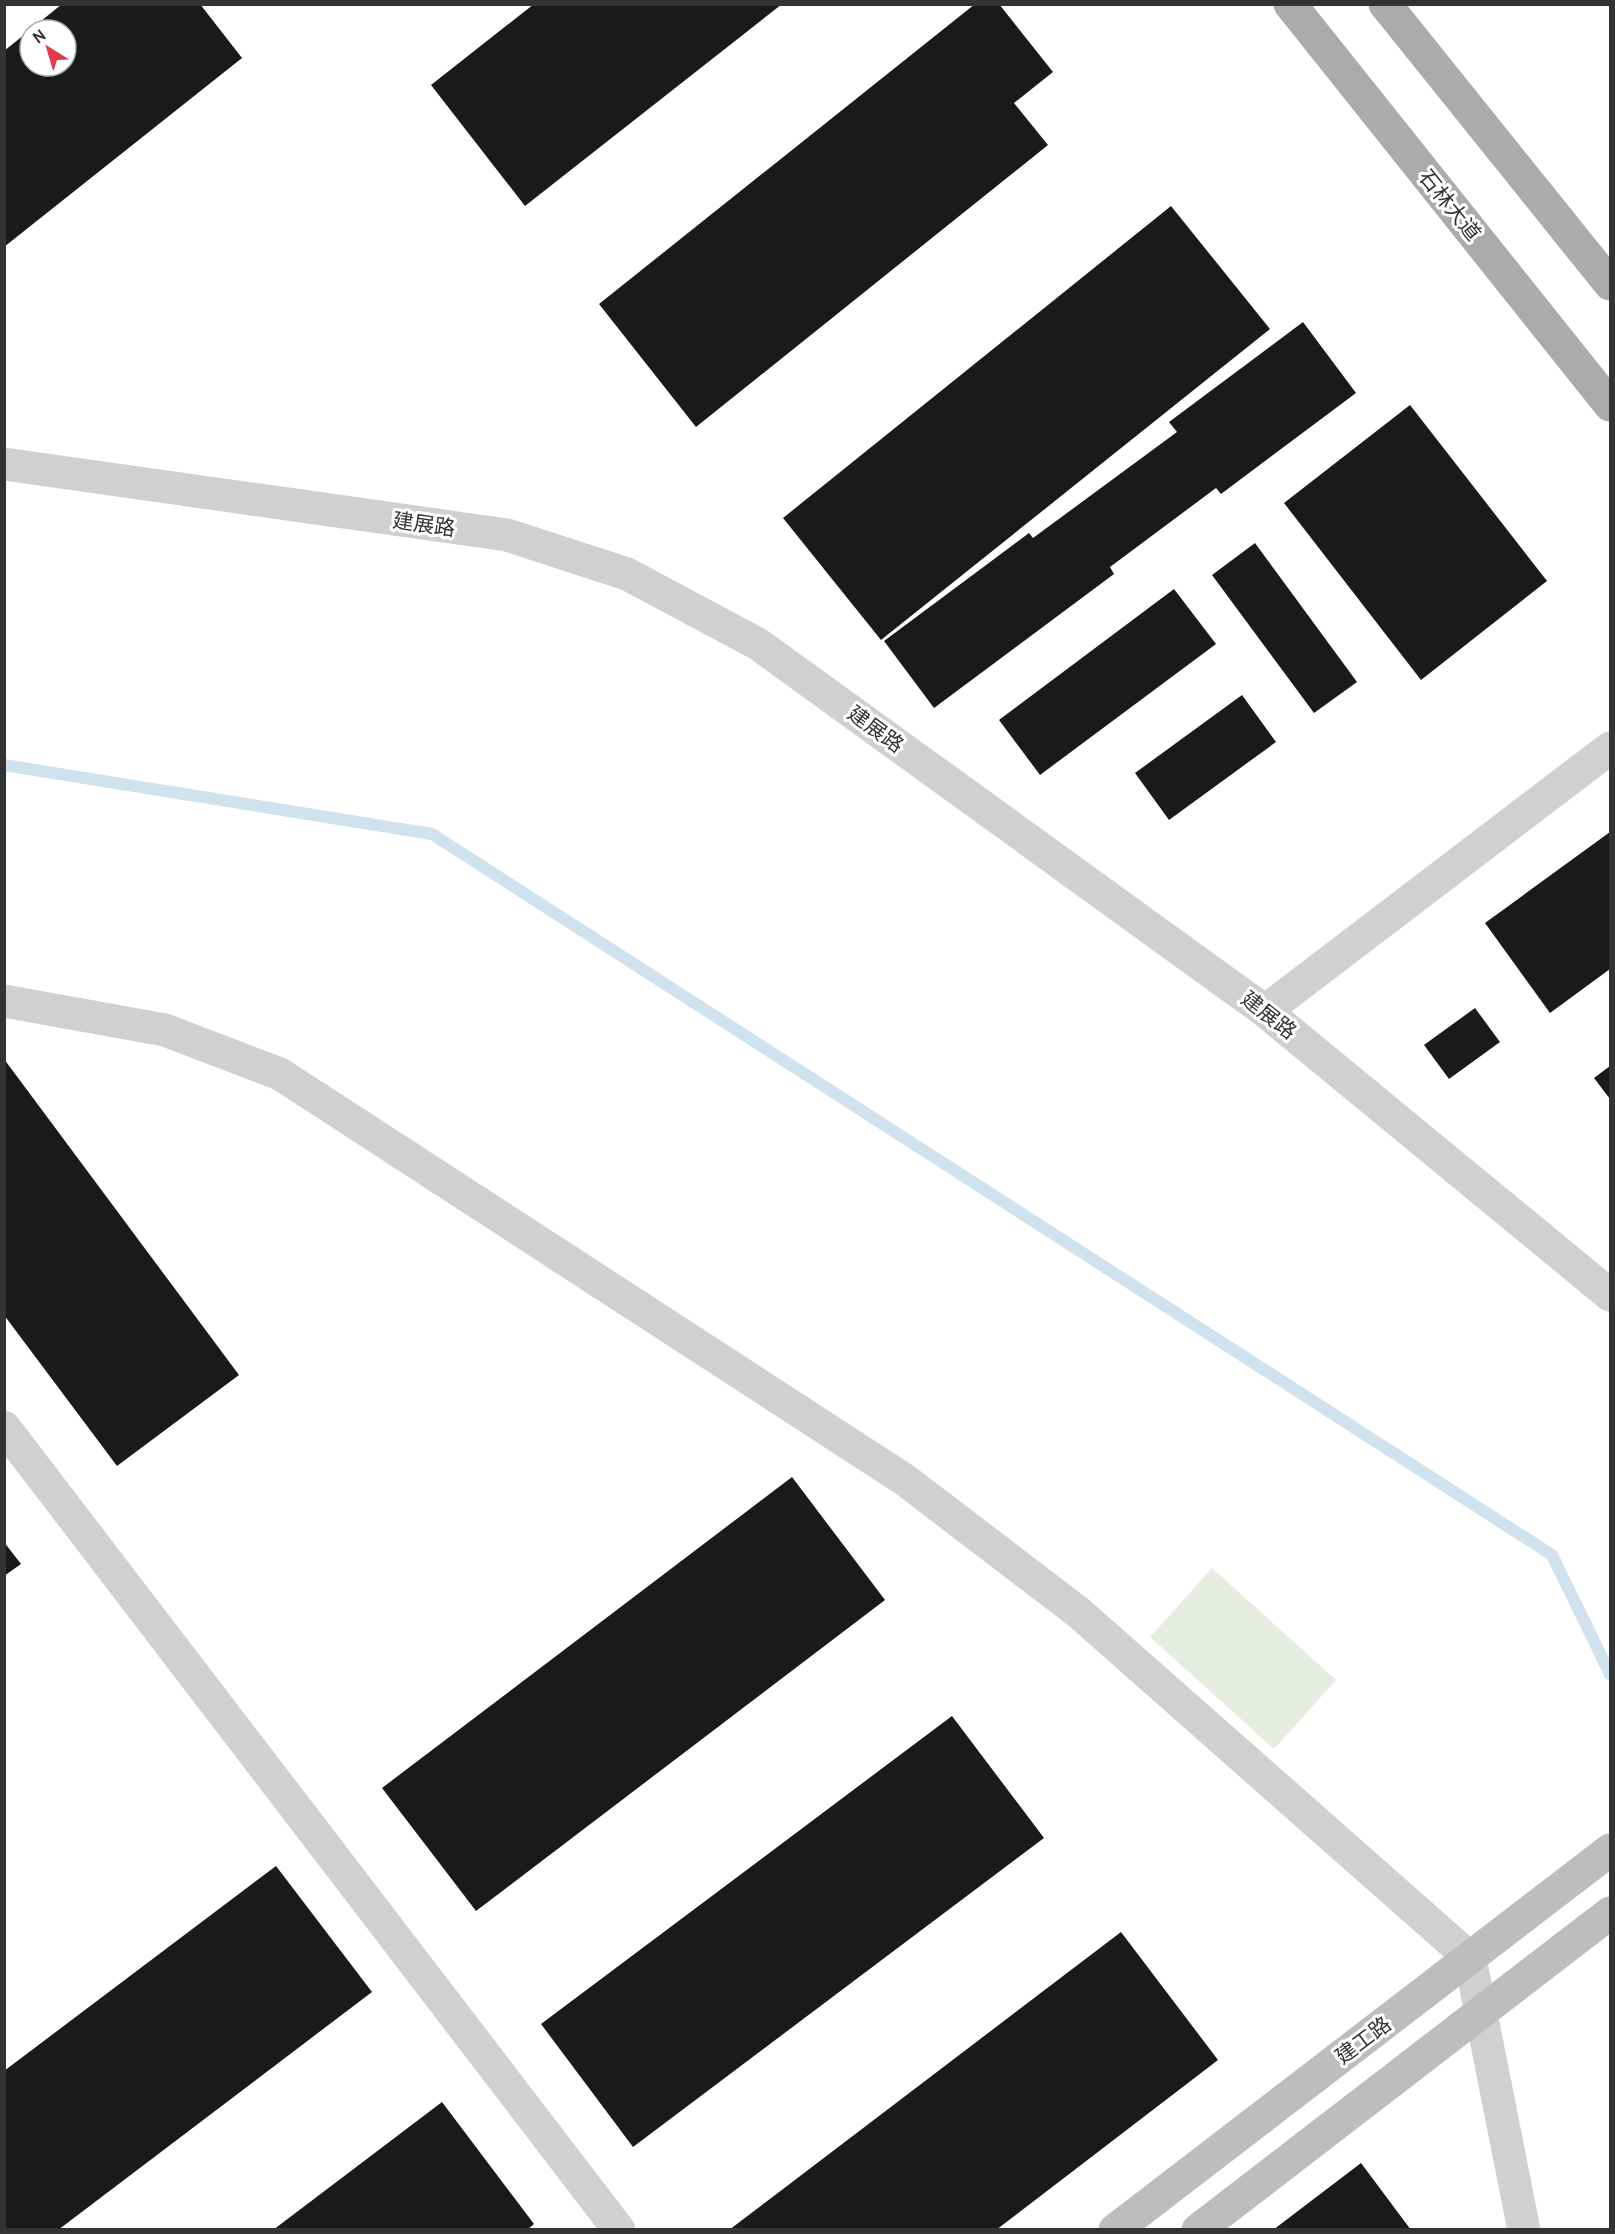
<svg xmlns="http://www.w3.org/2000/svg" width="1615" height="2234" viewBox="0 0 1615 2234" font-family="Cabin,'Noto Sans SC',sans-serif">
  <rect width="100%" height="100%" fill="#fff"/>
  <polygon fill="#e6ecdf" points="1212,1568 1336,1680 1274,1749 1150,1637"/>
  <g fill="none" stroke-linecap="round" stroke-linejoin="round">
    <polyline stroke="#cfe2ee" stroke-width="12" points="4,765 432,834 1552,1555 1610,1674"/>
  </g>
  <g fill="#1a1a1a">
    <polygon points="62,4 200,4 242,58 4,247 4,51 30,30 30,66 66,66 66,30 30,30"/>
    <polygon points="534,4 782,4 525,206 431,85"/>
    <polygon points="975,4 999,4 1053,72 1014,103 1048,145 696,427 599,304"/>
    <polygon points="1171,206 1270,329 881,640 783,518"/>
    <polygon points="1303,322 1356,393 1221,494 1216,488 1110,567 1114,574 934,708 884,641 1029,533 1033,538 1177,432 1169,422"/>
    <polygon points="1410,405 1547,581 1421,680 1284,503"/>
    <polygon points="1255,543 1357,682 1314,713 1212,575"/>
    <polygon points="1174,589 1216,644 1040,775 999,720"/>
    <polygon points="1242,695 1276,742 1169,820 1135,773"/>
    <polygon points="1610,832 1610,969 1550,1013 1485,923"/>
    <polygon points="1475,1008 1500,1042 1449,1079 1424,1045"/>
    <polygon points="4,1059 239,1375 117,1466 4,1315"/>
    <polygon points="1610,1066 1610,1099 1594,1078"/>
    <polygon points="792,1477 885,1600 476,1911 382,1788"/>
    <polygon points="4,1542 21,1564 4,1576"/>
    <polygon points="952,1716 1044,1838 633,2147 541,2024"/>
    <polygon points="276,1866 372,1992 58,2230 4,2230 4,2071"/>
    <polygon points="1121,1932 1218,2060 996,2230 729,2230"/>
    <polygon points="442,2102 534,2224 527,2230 273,2230"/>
    <polygon points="1361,2163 1411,2230 1273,2230"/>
  </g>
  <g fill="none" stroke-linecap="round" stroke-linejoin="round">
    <g stroke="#d0d0d0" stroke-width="33">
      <polyline points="4,1001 165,1030 280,1074 905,1480 1078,1612 1470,1958 1524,2230"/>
      <polyline points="1265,1011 1610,748"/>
      <polyline points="4,1427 619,2230"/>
    </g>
    <polyline stroke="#d0d0d0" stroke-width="33" points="4,464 507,535 627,574 758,644 1265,1011 1610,1295"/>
    <g stroke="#bdbdbd" stroke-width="33">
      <polyline points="1115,2230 1610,1850"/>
      <polyline points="1198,2230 1610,1913"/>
    </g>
    <g stroke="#ababab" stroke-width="33">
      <polyline points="1290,4 1610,405"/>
      <polyline points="1385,4 1610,284"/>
    </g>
  </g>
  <g text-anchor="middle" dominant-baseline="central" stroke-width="6" stroke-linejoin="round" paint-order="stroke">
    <g font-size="21" fill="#333" stroke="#fff">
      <text transform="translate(1450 205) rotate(51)">石林大道</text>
      <text transform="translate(424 524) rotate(8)">建展路</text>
      <text transform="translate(876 729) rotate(36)">建展路</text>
      <text transform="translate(1269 1015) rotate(38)">建展路</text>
      <text transform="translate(1363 2040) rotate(-37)">建工路</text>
    </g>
  </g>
  <rect width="1615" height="2234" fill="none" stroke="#333333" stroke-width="12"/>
  <g transform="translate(48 48) rotate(323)"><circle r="28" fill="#ffffff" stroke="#adadad" stroke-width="1.5"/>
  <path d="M0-4.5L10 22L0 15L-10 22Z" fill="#e63946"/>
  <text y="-9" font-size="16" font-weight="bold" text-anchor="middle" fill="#333333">N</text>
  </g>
</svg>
